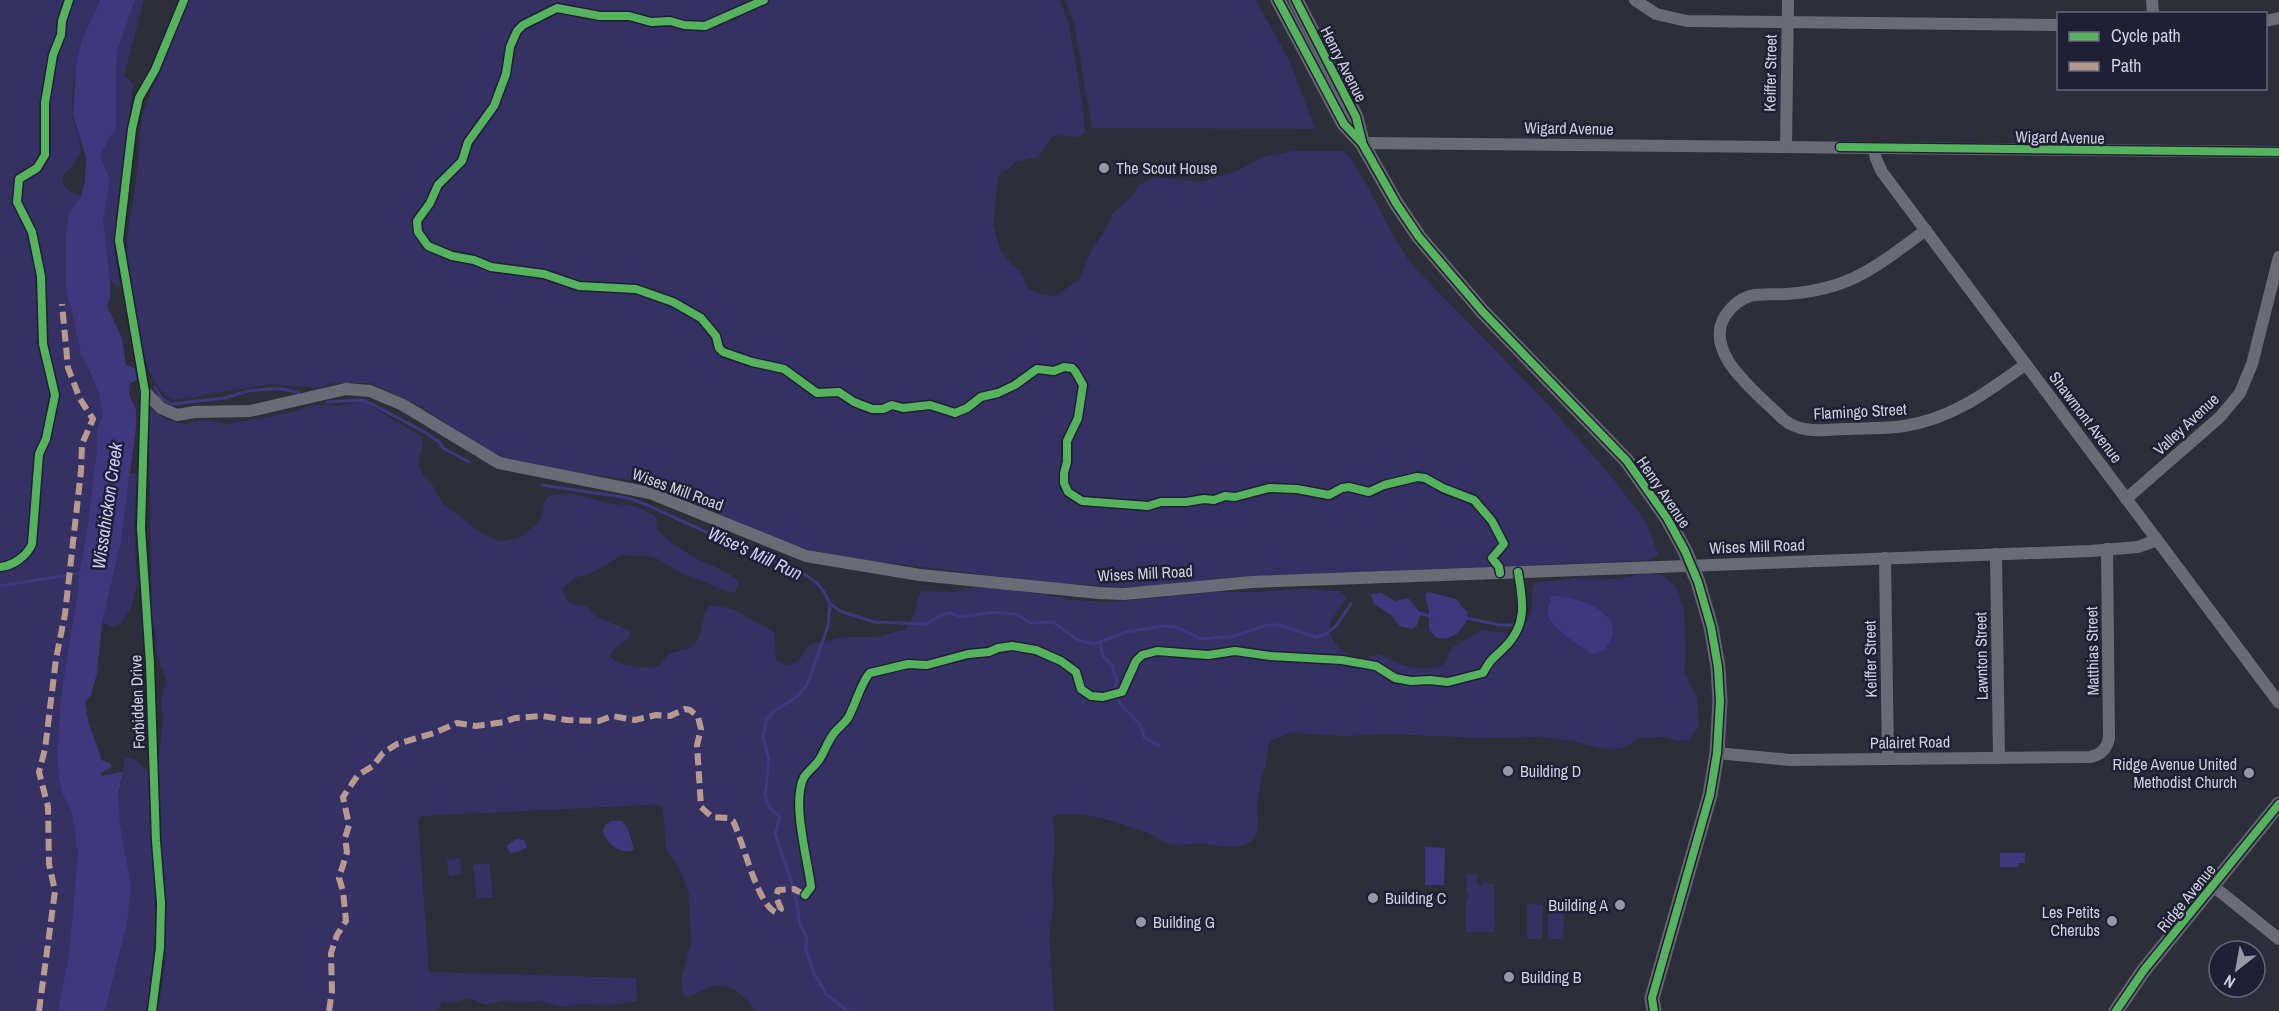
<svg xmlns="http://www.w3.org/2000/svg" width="2279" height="1011" viewBox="0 0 2279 1011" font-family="'Archivo Narrow',sans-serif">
  <rect width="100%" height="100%" fill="#2e2e3a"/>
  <g fill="#363165" fill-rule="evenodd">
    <path d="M0,0h100c-17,36 -31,76 -27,117 2,10 9,25 7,36 -3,9 -10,15 -17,22v10l6,6 12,5 -15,35v62l5,14 5,25 11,37 11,21 5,26 -6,12v20l-9,75 -9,50 -6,57 -12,67 -4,55 2,27 4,16 8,15 7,44 -9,100 -11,57h-58z"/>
    <polygon points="135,0 144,0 124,76 133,84 113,241 120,285 118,287 110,280 104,241 103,221 107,172 100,155 116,128 116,64 119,46"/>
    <path d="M189,0h871l9,25 13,75 3,32 -7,5 -24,-2 -16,22 -23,5 -6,7 -7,2 -4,8 -5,46 8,27 10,12 10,8 7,17 11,5 17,2 24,-17 8,-22 23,-37 1,-6 18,-16 9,-13 15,-8 47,5 38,-12 24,-13 29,-6h51c9,6 13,17 19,26 18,30 30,62 51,89l128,131 65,73 34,44 10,18 8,22 -6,5 -19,2 -394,16 -90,10h-25l-70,-4 -190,-23 -64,-12 -133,-56 -37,-12 -66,-9 -67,-14 -75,-50 -51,-24h-38l-14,5 -50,-4 -93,16c-11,-2 -17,-11 -22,-21 -15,-25 -28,-105 -27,-135 1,-23 7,-46 10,-69 3,-24 1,-44 8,-68z"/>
    <polygon points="1065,0 1256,0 1291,64 1315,129 1092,128 1074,22"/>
    <path d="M363,401l59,36 1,7 -4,14v8l5,11 9,9 9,17 39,30 18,8h7l15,-4 18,-15 5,-13 -1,-4 7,-10 23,-1 34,9 27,3 20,9 3,6 -1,7c10,13 37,30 52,36 11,5 20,8 29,16l1,4 -3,8 -4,1 -52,-21 -21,-13 -10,-3 -27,-1 -25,16 -21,7 -12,10v3c4,13 10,15 22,14l15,14 31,12 -2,7 -15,11 -5,7c11,11 35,13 50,10 4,-3 6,-8 9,-11 7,-6 20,-3 27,-11 9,-11 6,-31 15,-39l23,4 41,23 2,28 11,6 13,-7 10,-15 36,-7h31l29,-8 9,-17 4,-17 4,-4 32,1 20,-5 35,2 63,11 37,2 107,-10h40l44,-3 38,2 7,5v3c-5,7 -13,17 -16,24 -5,16 16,35 31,36 5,0 12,-3 18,-5 20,12 40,17 63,12l10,-18 31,-18 37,5c6,-9 10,-18 12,-29 1,-10 -3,-17 5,-24l45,-4 35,1 30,-6 16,3 9,7 5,5 7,21 2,50 -2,12 13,28 2,27 -10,14 -11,1 -16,-4 -23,1 -13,9 -17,3 -42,-10 -30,-3 -57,1 -90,-4 -46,2 -53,-3 -21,8c-3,7 -2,12 -3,18 -4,17 -10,33 -10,50 0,9 3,17 -2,27 -8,17 -40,9 -54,7 -10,0 -19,4 -28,2 -9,-1 -16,-9 -25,-12 -30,-11 -60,-22 -93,-18l-2,4 2,20 -3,43 2,21 -5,32 5,76h-298c-11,-15 -27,-31 -48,-23 -7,3 -14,7 -22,9l-3,-3 -2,-14 10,-36 -2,-50 -9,-25 -14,-19 -3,-42 -2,-2 -14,-1 -226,11 -3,4 11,152 207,6 1,23 -31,5 -23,-2 -20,3 -22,-6 -22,2 -13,-3 -21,5 -15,-7 -20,5 -8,-1 -5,9h-279l7,-44 2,-63 -7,-66 -1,-77 4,-43 -2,-17 5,-20 -9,-28 -2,-24 -3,-9 -3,-188 1,-21 3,-1 12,9 15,4 8,1 13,-4 28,4 64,-12 20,-7 25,1zM1549,600l32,2 26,12 2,31 -5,6 -12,3 -22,-15 -22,-20z"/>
    <polygon points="135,473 137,475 134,523 137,585 131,608 120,624 113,627 102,623 121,542 130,474"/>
    <polygon points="125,757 136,760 148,772 156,927 147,1011 105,1011 127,924 131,887 120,824 118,794 122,780"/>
    <polygon points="460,858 462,874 449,876 447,859"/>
    <polygon points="489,863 493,897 477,899 473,865"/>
    <polygon points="1467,874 1477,874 1478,887 1483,884 1485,880 1489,884 1494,884 1495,929 1493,932 1466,932 1466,900 1470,896 1466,891"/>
    <polygon points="1527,904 1543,905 1542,939 1527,939"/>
    <polygon points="1548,905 1564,905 1563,939 1548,939"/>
  </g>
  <g fill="#3f387f">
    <polygon points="100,0 135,0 119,46 116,64 116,128 100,155 110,180 103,221 110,280 110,297 107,306 122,338 126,365 135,368 137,380 130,383 129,395 136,410 136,427 121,542 102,623 97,673 91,695 85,702 89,725 100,754 101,760 110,763 112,767 101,773 101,776 123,772 118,794 120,824 131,887 127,924 105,1011 58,1011 69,954 78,854 71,810 63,795 59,779 57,752 59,727 61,697 77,596 79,573 88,523 97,448 97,428 103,416 98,390 81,354 71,307 66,293 66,231 69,213 81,196 85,182 86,157 73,115 76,66 81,43"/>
    <path d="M1428,592l28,7 12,14c-1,14 -15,29 -31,25l-8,-8v-19l-4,-16z"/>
    <polygon points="1381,593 1396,601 1408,598 1421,614 1416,627 1411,629 1400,626 1391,615 1374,604 1371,594"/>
    <path d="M1551,596c28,0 84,19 53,55l-12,3c-13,-9 -39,-24 -45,-40z"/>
    <path d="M611,821h11l6,8 6,21c-14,5 -29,-7 -31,-20l3,-6z"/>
    <polygon points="516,839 524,840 527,847 518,852 510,853 507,846"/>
    <polygon points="1425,847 1445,848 1444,885 1425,885"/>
    <polygon points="2000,853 2025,853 2025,863 2018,863 2018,867 2000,867"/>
  </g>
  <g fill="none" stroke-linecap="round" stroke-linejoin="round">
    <g stroke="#3f387f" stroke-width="3">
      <polyline points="155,387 161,398 172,404 225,398 248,391 268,389 283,389 299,393"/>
      <polyline points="327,402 361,400 372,404 428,434 439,442 443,448 469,462"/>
      <polyline points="542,485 628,498 647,505 728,542 804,574 817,583 824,592 830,604 828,626 807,685 798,696 774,711 766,720 763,738 769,759 765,796 770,808 780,817 775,834 794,889 800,924 807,939 806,949 814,973 826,994 848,1011"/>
      <polyline points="0,586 81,573"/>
      <polyline points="830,604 842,612 875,622 926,624 944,614 951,613 960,617 995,612 1016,614 1031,623 1053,622 1078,640 1094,644 1126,632 1163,626 1176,627 1201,639 1234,636 1268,625 1280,625 1316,637 1325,634 1335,627 1351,604"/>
      <polyline points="1419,613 1433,617"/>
      <polyline points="1466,618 1500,625 1518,625"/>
      <path d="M1100,642l3,14 10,10v5l4,9c-8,21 12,30 22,44 3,4 4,9 5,13l15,9"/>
    </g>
    <g stroke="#6b6b75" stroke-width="12">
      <polyline points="1635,0 1656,14 1687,21 2058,25"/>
      <polyline points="2152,0 2153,14"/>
      <polyline points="2266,21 2279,18"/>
      <polyline points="1362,143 2279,152"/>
      <polyline points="1786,146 1788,0"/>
      <polyline points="1874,148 1876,159 1882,172 2279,703"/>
      <path d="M1926,230c-29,21 -56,44 -90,55 -16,5 -33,8 -49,9 -12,1 -25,-1 -37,2 -10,3 -19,11 -25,20 -23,38 34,78 58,103 18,15 39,11 61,10 20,-1 40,0 60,-3 48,-7 83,-34 122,-62"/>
      <polyline points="145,392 161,408 177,415 195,412 250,411 346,389 370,391 403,405 499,463 650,493 806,556 920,575 1099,593 1124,594 1252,582 2091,551 2138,547 2157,540"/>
      <polyline points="2126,499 2220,417 2240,393 2252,364 2279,257"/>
      <polyline points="1996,554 1999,758"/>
      <polyline points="1885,558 1888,759"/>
      <path d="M1717,753l73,7 300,-3c11,-2 17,-8 19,-19l-2,-189"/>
      <polyline points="2213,886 2279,939"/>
    </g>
    <g stroke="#646471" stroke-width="15">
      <polyline points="1278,0 1344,124 1362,143 1396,203 1419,237 1483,312 1627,461 1667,518 1685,551 1698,582 1711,627 1718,667 1720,701 1717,753 1710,795 1652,998 1654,1011"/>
      <polyline points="1296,0 1356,117 1362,141"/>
      <polyline points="2116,1011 2144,970 2279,804"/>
    </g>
    <g stroke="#b69a8f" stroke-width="6" stroke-dasharray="12 6" stroke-linecap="butt">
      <polyline points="39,1011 55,891 49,864 48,807 39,772 45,749 56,659 65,614 81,471 82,444 93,419 80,399 68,368 62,304"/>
      <path d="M329,1011l3,-20 -1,-38 6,-18 9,-14 -3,-30 -4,-13 8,-26 -2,-14 4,-13 -6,-28 15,-22 15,-9 10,-13 14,-9 37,-11 23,-10 19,3 28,-4 11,-4 27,-2 25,4 32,1 13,-5 23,4 21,-5 14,1 15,-7 5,1 8,7 3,12 -4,16 4,62 11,10 16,1 5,3c10,19 25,88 45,92l3,-4 -5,-12 2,-7 16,-1 11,6 3,-3"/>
    </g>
    <defs>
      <g id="cycleway">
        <polyline points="764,0 705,26 684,25 670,21 651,22 629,16 600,16 557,8 523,25 517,31 510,47 506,74 494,106 468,142 462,161 438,185 430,203 417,221 418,232 428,246 452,256 474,260 491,267 544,274 579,286 636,289 673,302 701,318 716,336 719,348 723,352 752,362 784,369 817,393 839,392 854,402 872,409 883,409 892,405 903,408 930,405 955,413 967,408 981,397 998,393 1015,385 1037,369 1054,371 1064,367 1072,368 1075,371 1083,385 1078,418 1067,441 1067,462 1064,473 1064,483 1068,492 1082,501 1148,506 1161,502 1186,502 1204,499 1214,500 1225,496 1235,497 1269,488 1297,489 1329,495 1342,488 1349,487 1369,492 1384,485 1417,477 1425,478 1443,488 1474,500 1492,521 1504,544 1492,558 1499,567 1500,573"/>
        <polyline points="1278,0 1344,124 1362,143 1396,203 1419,237 1483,312 1627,461 1667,518 1685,551 1698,582 1711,627 1718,667 1720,701 1717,753 1710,795 1652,998 1654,1011"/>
        <polyline points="1296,0 1356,117 1362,141"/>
        <polyline points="1840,147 2279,152"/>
        <path d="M0,567c13,-1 27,-11 32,-23l7,-90 7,-15 9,-44 -12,-51 -2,-68 -9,-44 -15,-30 2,-23 18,-11 8,-13v-52l8,-48 8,-20 1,-14 7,-21"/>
        <path d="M805,895l6,-8c-3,-27 -20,-85 -7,-110 4,-6 11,-11 15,-17 6,-9 9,-20 16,-28 4,-5 9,-8 13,-14 7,-12 14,-38 22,-45l38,-9 19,1 41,-11 21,-2 9,-4 14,-2 24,4 25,11 15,11 5,17 10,7 12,1 19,-5 14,-31 6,-6 15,-4 51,4 27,-4 35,5 72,4 34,6 19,12 16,3 19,-1 18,2 35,-9c9,-16 9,-13 21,-25 24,-23 19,-47 14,-76"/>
        <polyline points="152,1011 160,948 161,903 156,841 150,664 141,528 145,392 119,240 132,129 139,98 155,70 184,0"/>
        <polyline points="2116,1011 2144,970 2279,804"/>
      </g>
    </defs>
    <use href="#cycleway" stroke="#201f35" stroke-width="11"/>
    <use href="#cycleway" stroke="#56b35d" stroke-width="8"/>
  </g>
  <g fill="#9797a5" stroke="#201f35" stroke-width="2">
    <circle cx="1104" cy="168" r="6"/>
    <circle cx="1508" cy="771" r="6"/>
    <circle cx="2249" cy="773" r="6"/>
    <circle cx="1373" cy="898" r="6"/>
    <circle cx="1620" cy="905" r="6"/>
    <circle cx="2112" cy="921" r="6"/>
    <circle cx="1141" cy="922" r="6"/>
    <circle cx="1509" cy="977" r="6"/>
  </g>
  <g text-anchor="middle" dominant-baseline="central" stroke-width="5" stroke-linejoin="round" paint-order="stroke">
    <g font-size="16" fill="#cfd0de" stroke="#201f35">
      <text transform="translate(1344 64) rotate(63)">Henry Avenue</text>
      <text transform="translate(1770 73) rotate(-89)">Keiffer Street</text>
      <text transform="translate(1569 128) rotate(1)">Wigard Avenue</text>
      <text transform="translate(2060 137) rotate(1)">Wigard Avenue</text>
      <text transform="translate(1860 411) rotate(-3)">Flamingo Street</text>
      <text transform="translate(2086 417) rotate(53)">Shawmont Avenue</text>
      <text transform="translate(2186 424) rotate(-43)">Valley Avenue</text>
      <text transform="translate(678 489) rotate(20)">Wises Mill Road</text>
      <text transform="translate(1664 492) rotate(56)">Henry Avenue</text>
      <text transform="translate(1757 546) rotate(-2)">Wises Mill Road</text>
      <text transform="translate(1145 573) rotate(-3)">Wises Mill Road</text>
      <text transform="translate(2092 651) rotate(-91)">Matthias Street</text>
      <text transform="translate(1981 656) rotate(-91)">Lawnton Street</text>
      <text transform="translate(1870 659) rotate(-91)">Keiffer Street</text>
      <text transform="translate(137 702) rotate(-92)">Forbidden Drive</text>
      <text transform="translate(1910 742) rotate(-1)">Palairet Road</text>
      <text transform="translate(2186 898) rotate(-51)">Ridge Avenue</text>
    </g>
    <g font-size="16" fill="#cfd0de" stroke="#201f35" text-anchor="start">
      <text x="1116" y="168">The Scout House</text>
      <text x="2237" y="764" text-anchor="end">Ridge Avenue United<tspan x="2237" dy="18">Methodist Church</tspan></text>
      <text x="1520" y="771">Building D</text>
      <text x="1385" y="898">Building C</text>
      <text x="1608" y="905" text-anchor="end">Building A</text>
      <text x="2100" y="912" text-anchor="end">Les Petits<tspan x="2100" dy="18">Cherubs</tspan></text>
      <text x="1153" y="922">Building G</text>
      <text x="1521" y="977">Building B</text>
    </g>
    <g font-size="18" font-style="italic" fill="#cfcffc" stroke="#201f35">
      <text transform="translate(107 506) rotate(-82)">Wissahickon Creek</text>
      <text transform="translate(755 553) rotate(25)">Wise's Mill Run</text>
    </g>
  </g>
  <rect x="2057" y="12" width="210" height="78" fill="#201f35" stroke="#666679" stroke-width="1.5"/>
  <rect x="2069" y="32" width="30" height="9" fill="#56b35d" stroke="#666679" stroke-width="1.5"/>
  <text x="2111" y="42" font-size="18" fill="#cfd0de">Cycle path</text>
  <rect x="2069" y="62" width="30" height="9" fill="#b69a8f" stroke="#666679" stroke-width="1.5"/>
  <text x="2111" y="72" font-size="18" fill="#cfd0de">Path</text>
  <g transform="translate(2237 969) rotate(211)"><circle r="28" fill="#201f35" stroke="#666679" stroke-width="1.5"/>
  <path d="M0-4.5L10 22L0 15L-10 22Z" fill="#9797a5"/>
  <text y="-9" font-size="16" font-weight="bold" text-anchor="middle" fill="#cfd0de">N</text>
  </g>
</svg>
